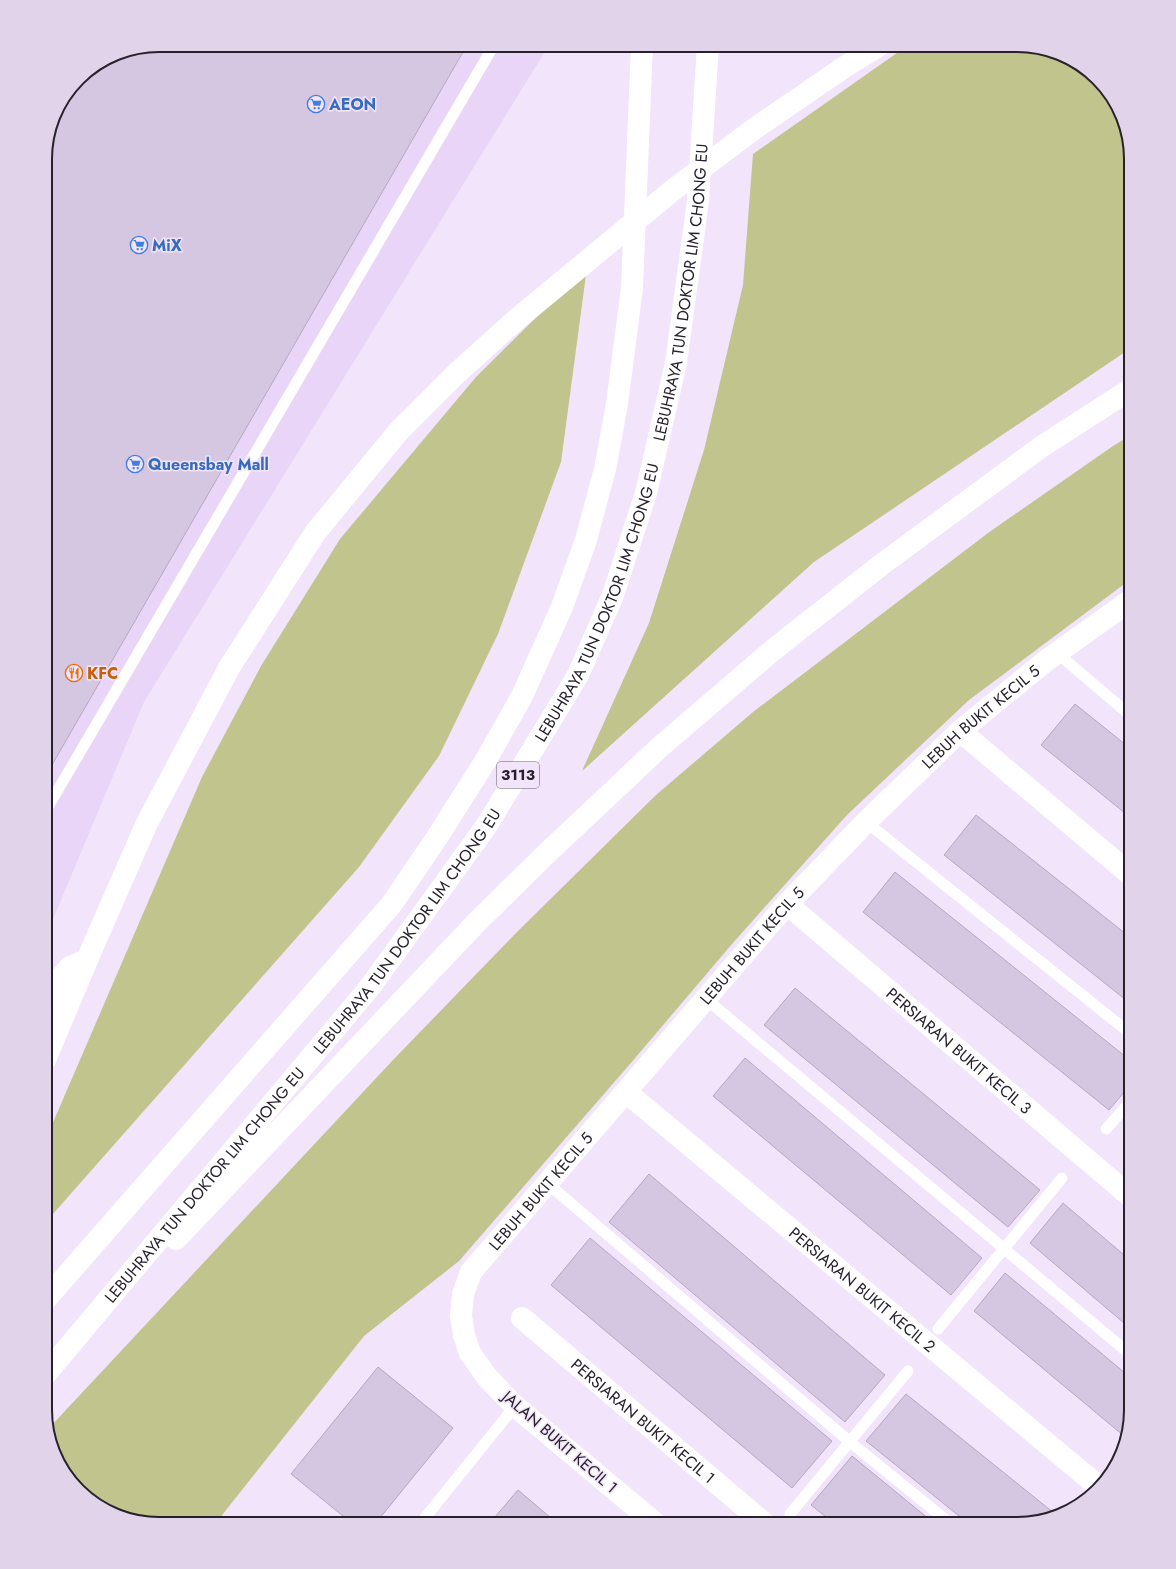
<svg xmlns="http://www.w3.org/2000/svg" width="1176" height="1569" viewBox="0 0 1176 1569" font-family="Jost,sans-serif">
  <rect width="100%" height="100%" fill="#f1e4fb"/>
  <polygon fill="#e8d5f7" points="159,45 549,45 144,702 45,938 45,152 57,109 84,73 116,54"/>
  <g fill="#c1c48d">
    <polygon points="913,45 1024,45 1074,60 1112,96 1131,159 1131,348 814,562 582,771 649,623 704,450 743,285 753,154 904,48"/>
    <polygon points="587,267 561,462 498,634 439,756 359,867 45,1223 45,1141 202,777 261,666 340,539 476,377"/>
    <polygon points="1131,435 1131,579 969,700 847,815 732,944 630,1064 459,1261 364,1336 215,1524 159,1524 115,1512 102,1501 93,1500 64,1473 50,1427 393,1060 518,931 656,795 753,712 988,533 1113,446"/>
  </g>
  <g fill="#d5c6e1" stroke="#b5a7c1">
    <polygon points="159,45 467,45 45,777 45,152 57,109 84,73 116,54"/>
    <polygon points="1075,704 1131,749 1131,818 1041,745"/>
    <polygon points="976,815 1131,938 1131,1004 944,855"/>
    <polygon points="895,872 1131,1061 1131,1084 1109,1110 863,912"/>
    <polygon points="795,988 1040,1190 1008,1227 764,1025"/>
    <polygon points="745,1058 982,1258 951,1295 713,1096"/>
    <polygon points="649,1174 885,1375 845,1422 609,1222"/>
    <polygon points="1063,1203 1131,1261 1131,1329 1030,1243"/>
    <polygon points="590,1238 832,1441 792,1488 551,1285"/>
    <polygon points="1005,1273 1131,1378 1131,1410 1124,1436 974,1311"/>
    <polygon points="378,1367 453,1428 375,1524 353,1524 291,1474"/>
    <polygon points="906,1394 1054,1513 1017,1524 969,1524 866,1441"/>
    <polygon points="852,1456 935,1524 835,1524 811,1505"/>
    <polygon points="518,1490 558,1524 489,1524"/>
  </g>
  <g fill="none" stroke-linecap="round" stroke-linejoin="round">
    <g stroke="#fff" stroke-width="11">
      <polyline points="1057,653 1131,716"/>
      <polyline points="45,812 494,45"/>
      <polyline points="866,822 1131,1034"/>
      <polyline points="706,999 1131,1355"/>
      <polyline points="1106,1129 1131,1101"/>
      <polyline points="547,1183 850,1442 951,1524"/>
      <polyline points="938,1329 1062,1178"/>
      <polyline points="790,1514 908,1371"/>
      <polyline points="420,1524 515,1406"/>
    </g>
    <g stroke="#fff" stroke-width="22">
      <polyline points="960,731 1131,875"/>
      <path id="s1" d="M787,904l344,293"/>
      <path id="s2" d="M626,1092l472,394"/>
      <path id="s3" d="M522,1318l243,206"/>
      <path id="s4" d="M656,1524l-141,-118 -28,-29 -17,-24 -6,-18 -3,-19 2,-22 8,-22 316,-368 79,-82 94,-91 87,-71 84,-60"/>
    </g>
    <g stroke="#fff" stroke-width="22">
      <polyline points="45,1004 56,983 70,967 87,960"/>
      <polyline points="45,1060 87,960 146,825 229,668 315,533 398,432 458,372 517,319 673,190 754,129 843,68 880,45"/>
      <polyline points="176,1239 477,922 545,855 660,747 773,650 881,565 1041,447 1131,389"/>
      <polyline points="45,1300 391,905 436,839 486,760 522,696 562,607 586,540 605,469 617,404 632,288 642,45"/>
      <path id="s5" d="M45,1375l325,-388 117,-162 91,-150 35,-80 33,-102 30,-130 22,-162 10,-156"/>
    </g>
  </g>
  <defs>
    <symbol id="supermarket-ring" viewBox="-11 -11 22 22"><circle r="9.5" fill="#f1e4fb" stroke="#3f7fe0" stroke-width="1.5"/><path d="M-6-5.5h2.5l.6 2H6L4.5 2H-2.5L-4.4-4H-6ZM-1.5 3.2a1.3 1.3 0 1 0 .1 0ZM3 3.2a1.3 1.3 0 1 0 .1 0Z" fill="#3f7fe0"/></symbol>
    <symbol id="restaurant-ring" viewBox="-11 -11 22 22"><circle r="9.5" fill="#f1e4fb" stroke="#e8710a" stroke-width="1.5"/><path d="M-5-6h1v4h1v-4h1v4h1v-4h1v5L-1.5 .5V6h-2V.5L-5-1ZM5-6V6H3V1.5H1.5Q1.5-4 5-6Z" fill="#e8710a"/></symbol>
  </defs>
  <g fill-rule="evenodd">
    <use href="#supermarket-ring" x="306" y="94" width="20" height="20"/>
    <use href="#supermarket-ring" x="129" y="235" width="20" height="20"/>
    <use href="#supermarket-ring" x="125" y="454" width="20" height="20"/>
    <use href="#restaurant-ring" x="64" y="663" width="20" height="20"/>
  </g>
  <g text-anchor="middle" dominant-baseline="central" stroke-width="3" stroke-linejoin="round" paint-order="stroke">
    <rect fill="#f1e4fb" stroke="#635c69" stroke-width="1" x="497" y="762" width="42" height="26" rx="3"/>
    <g font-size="15" font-weight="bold" fill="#26212b">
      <text x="518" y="775">3113</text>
    </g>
    <g font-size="16" font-weight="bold" fill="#366cbe" stroke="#f1e4fb" text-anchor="start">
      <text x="329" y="104">AEON</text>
      <text x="152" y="245">MiX</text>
      <text x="148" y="464">Queensbay Mall</text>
    </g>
    <g font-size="16" fill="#26212b" stroke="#f1e4fb">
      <text stroke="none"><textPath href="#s5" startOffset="1280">LEBUHRAYA TUN DOKTOR LIM CHONG EU</textPath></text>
      <text stroke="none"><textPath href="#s5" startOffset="956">LEBUHRAYA TUN DOKTOR LIM CHONG EU</textPath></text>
      <text stroke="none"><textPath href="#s4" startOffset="1092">LEBUH BUKIT KECIL 5</textPath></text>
      <text stroke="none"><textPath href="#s5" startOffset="573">LEBUHRAYA TUN DOKTOR LIM CHONG EU</textPath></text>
      <text stroke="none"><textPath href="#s4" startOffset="768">LEBUH BUKIT KECIL 5</textPath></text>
      <text stroke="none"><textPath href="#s1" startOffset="226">PERSIARAN BUKIT KECIL 3</textPath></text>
      <text stroke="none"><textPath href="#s5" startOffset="248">LEBUHRAYA TUN DOKTOR LIM CHONG EU</textPath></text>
      <text stroke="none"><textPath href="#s4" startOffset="444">LEBUH BUKIT KECIL 5</textPath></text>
      <text stroke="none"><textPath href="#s2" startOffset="308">PERSIARAN BUKIT KECIL 2</textPath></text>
      <text stroke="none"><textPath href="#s3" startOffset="159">PERSIARAN BUKIT KECIL 1</textPath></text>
      <text transform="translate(560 1442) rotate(41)">JALAN BUKIT KECIL 1</text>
    </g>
    <g font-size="16" font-weight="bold" fill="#c56008" stroke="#f1e4fb" text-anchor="start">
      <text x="87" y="673">KFC</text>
    </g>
  </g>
  <path d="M0 0H1176V1569H0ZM159 52H1017A107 107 0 0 1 1124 159V1410A107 107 0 0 1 1017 1517H159A107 107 0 0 1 52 1410V159A107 107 0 0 1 159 52Z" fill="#e1d4ea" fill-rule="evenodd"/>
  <path fill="none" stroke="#26212b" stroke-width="2" d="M159 52H1017A107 107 0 0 1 1124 159V1410A107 107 0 0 1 1017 1517H159A107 107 0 0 1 52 1410V159A107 107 0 0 1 159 52Z"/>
</svg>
